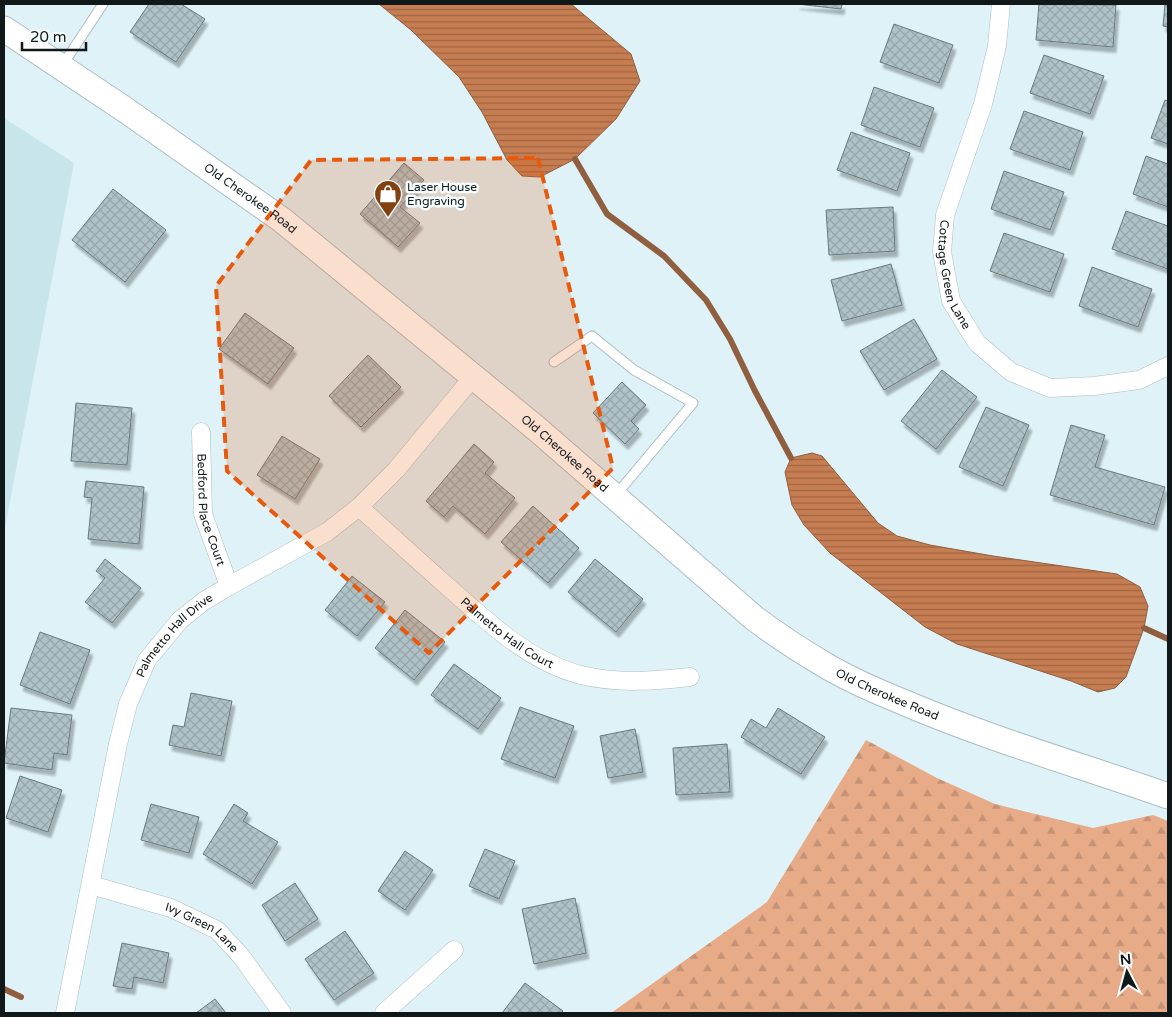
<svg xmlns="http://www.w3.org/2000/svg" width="1172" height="1017" viewBox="0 0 1172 1017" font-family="'Varela Round',sans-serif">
  <defs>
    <pattern id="forest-firs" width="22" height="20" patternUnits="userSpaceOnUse" patternTransform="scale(1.25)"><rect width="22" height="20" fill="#e8ab88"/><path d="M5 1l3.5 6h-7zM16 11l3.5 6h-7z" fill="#c69275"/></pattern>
    <pattern id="water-rules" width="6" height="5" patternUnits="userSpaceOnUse" patternTransform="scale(1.25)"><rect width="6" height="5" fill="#c67d51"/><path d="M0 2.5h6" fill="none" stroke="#9f6542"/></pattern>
    <pattern id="building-cross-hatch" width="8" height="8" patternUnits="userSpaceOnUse" patternTransform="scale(1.25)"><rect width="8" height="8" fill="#afc2c7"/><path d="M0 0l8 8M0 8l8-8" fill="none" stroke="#96a6aa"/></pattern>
    <filter id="shadow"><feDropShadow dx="3" dy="5.5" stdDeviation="1" flood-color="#0004"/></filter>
  </defs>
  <rect width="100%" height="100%" fill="#def2f7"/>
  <polygon fill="#c9e5ec" points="4,118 74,163 4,533"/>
  <polygon fill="url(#forest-firs)" points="866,740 937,778 995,804 1093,828 1153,815 1168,821 1168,1013 611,1013 767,902"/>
  <g fill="url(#water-rules)" stroke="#905f40">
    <polygon points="379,4 571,4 631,54 640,81 616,119 575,159 540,177 522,176 507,160 482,112 459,77 411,30"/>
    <polygon points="812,453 822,456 878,523 897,536 930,545 993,556 1117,574 1140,587 1148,606 1144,628 1126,677 1115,688 1098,692 1071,681 957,644 925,627 830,553 804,525 792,505 785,472 791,458"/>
  </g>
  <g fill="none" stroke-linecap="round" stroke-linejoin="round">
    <g stroke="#905f40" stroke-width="6">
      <polyline points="575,159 607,214 664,256 706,300 730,339 755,391 791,458"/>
      <polyline points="1144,628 1168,639"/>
      <polyline points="4,989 21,997"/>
    </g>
  </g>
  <g fill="url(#building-cross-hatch)" stroke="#697a7f" filter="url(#shadow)">
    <polygon points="149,4 181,4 205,19 176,62 130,32"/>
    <polygon points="797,4 842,4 841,9"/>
    <polygon points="1039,4 1116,5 1113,47 1036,40"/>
    <polygon points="1165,4 1168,4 1168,27 1163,26"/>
    <polygon points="894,24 953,45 939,83 880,62"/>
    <polygon points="1044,55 1104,76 1090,114 1030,93"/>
    <polygon points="874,87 934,108 920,147 861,125"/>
    <polygon points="1165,100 1168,101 1168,144 1151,138"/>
    <polygon points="1024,111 1083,132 1070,170 1010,149"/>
    <polygon points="851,132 910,153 897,191 837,170"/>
    <polygon points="1146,156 1168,164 1168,207 1133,194"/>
    <polygon points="404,163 424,180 400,207 420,223 398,247 360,214"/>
    <polygon points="1004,171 1064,192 1050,230 991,209"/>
    <polygon points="113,189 166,230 125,282 72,240"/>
    <polygon points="893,207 895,251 829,255 826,210"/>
    <polygon points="1126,211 1168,226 1168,269 1112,249"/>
    <polygon points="1004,233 1064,254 1050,292 990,271"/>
    <polygon points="891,264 902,305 842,321 831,280"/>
    <polygon points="1092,267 1152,289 1138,327 1079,306"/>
    <polygon points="245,313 294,348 268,384 219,349"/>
    <polygon points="914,319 937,359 884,390 860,351"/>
    <polygon points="368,355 401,387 361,427 329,396"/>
    <polygon points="942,370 977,397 936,449 901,421"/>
    <polygon points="622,382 646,405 631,421 639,429 625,444 593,413"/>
    <polygon points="76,403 132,408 127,465 71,461"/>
    <polygon points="986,407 1029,425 1003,486 959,467"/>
    <polygon points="1071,425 1105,435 1095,467 1165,487 1154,525 1050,495"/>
    <polygon points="282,436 320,459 295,499 257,475"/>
    <polygon points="474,444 494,462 485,473 515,498 485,534 453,506 444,517 426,501"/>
    <polygon points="86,481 144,487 139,544 88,539 92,498 84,497"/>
    <polygon points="533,506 579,548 548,583 501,542"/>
    <polygon points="105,559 141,588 112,623 85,602 105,578 96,571"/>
    <polygon points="595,559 643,599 616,632 568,592"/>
    <polygon points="352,576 385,602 357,636 325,610"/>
    <polygon points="405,610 445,642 414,680 375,648"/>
    <polygon points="40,632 90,650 70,704 20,685"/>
    <polygon points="454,664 501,698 478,729 431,695"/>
    <polygon points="191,693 232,701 221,756 169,745 173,725 184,727"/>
    <polygon points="520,707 574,726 555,778 501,759"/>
    <polygon points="11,708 72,715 67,755 54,753 52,770 4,763"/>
    <polygon points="778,708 825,737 801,774 741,737 751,719 766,728"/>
    <polygon points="635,729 643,772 608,778 600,736"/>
    <polygon points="727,744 730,792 676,795 673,748"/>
    <polygon points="20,776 62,790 48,832 6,818"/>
    <polygon points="151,804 199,817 189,853 141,840"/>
    <polygon points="234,804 248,813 243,821 278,842 252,884 203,854"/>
    <polygon points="485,849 515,861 499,899 469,886"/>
    <polygon points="405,851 433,870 405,910 378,891"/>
    <polygon points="295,883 318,919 285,941 262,905"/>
    <polygon points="575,898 586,953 534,964 522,909"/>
    <polygon points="345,931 374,973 334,1000 305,959"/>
    <polygon points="122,943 169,953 163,983 134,977 132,989 113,986"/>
    <polygon points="525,983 563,1011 561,1013 502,1013"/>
    <polygon points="215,999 226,1013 196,1013"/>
  </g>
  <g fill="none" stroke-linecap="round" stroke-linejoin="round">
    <defs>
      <g id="lane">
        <polyline points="62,66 103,4"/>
        <polyline points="554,362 592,336 634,370 693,403 615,496"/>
      </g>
      <g id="street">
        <path id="s1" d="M1001,4l-4,42 -14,58 -38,111 -3,37 9,49 26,42 34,29 39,16 44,-2 45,-6 29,-14"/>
        <path id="s2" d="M201,432l2,82 26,72"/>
        <path id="s3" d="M359,507c27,24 53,48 79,71 42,37 88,83 143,97 37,9 73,6 109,2"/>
        <path id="s4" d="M91,885l80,23 46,22 24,26 41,57"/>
        <path id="s5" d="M65,1013l53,-269 10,-40 19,-44 33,-40 24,-19 25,-15 98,-54 32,-25 37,-37 77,-93"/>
        <polyline points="384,1013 454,950"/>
      </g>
      <g id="secondary">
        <path id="s6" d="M4,29l123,82 155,109 255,209 217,189c24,18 50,35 76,50 23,13 48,24 73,34 86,37 177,63 265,94"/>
      </g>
    </defs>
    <use href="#lane" stroke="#acbec3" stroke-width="11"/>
    <use href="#street" stroke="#acbec3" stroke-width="19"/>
    <use href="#secondary" stroke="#acbec3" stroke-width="27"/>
    <use href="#lane" stroke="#fff" stroke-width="9"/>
    <use href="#street" stroke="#fff" stroke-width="18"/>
    <use href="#secondary" stroke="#fff" stroke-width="25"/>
  </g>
  <path fill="#e8590c" fill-opacity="0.2" stroke="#e8590c" stroke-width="4" stroke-dasharray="10 6" stroke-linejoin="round" d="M538,158l75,310 -184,185 -202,-182 -11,-185 95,-126z"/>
  <defs>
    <symbol id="shop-pin" viewBox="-11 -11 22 30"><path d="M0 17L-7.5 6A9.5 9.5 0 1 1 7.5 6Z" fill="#834110" stroke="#f5fcfe"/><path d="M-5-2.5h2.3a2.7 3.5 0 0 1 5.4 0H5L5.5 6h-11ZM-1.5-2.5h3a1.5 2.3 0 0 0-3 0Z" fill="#fff"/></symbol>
  </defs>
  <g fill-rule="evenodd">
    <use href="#shop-pin" x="372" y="178" width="32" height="43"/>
  </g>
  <g text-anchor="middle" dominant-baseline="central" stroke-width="5" stroke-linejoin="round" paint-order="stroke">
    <g font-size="12" fill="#11181a" stroke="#f5fcfe" text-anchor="start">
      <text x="407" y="187">Laser House<tspan x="407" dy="14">Engraving</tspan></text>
    </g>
    <g font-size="12" fill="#11181a" stroke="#f5fcfe">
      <text stroke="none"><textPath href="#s6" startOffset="299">Old Cherokee Road</textPath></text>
      <text stroke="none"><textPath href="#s1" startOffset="281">Cottage Green Lane</textPath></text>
      <text stroke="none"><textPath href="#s6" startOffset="704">Old Cherokee Road</textPath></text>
      <text stroke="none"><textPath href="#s2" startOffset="79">Bedford Place Court</textPath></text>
      <text stroke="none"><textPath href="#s3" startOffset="195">Palmetto Hall Court</textPath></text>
      <text stroke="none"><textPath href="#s5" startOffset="400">Palmetto Hall Drive</textPath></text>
      <text stroke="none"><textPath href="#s6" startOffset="1109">Old Cherokee Road</textPath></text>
      <text stroke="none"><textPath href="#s4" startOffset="120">Ivy Green Lane</textPath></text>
    </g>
  </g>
  <rect width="1172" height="1017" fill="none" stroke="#11181a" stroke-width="10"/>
  <g transform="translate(1127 972) rotate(354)" stroke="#f5fcfe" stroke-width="4" paint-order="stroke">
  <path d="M0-4L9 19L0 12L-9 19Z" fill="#11181a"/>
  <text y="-8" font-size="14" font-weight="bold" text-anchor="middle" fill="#11181a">N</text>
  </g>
  <path d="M22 42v8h64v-8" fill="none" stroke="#11181a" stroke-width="2.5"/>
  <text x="30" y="42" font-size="15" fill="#11181a" stroke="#f5fcfe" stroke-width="4" paint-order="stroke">20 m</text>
</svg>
